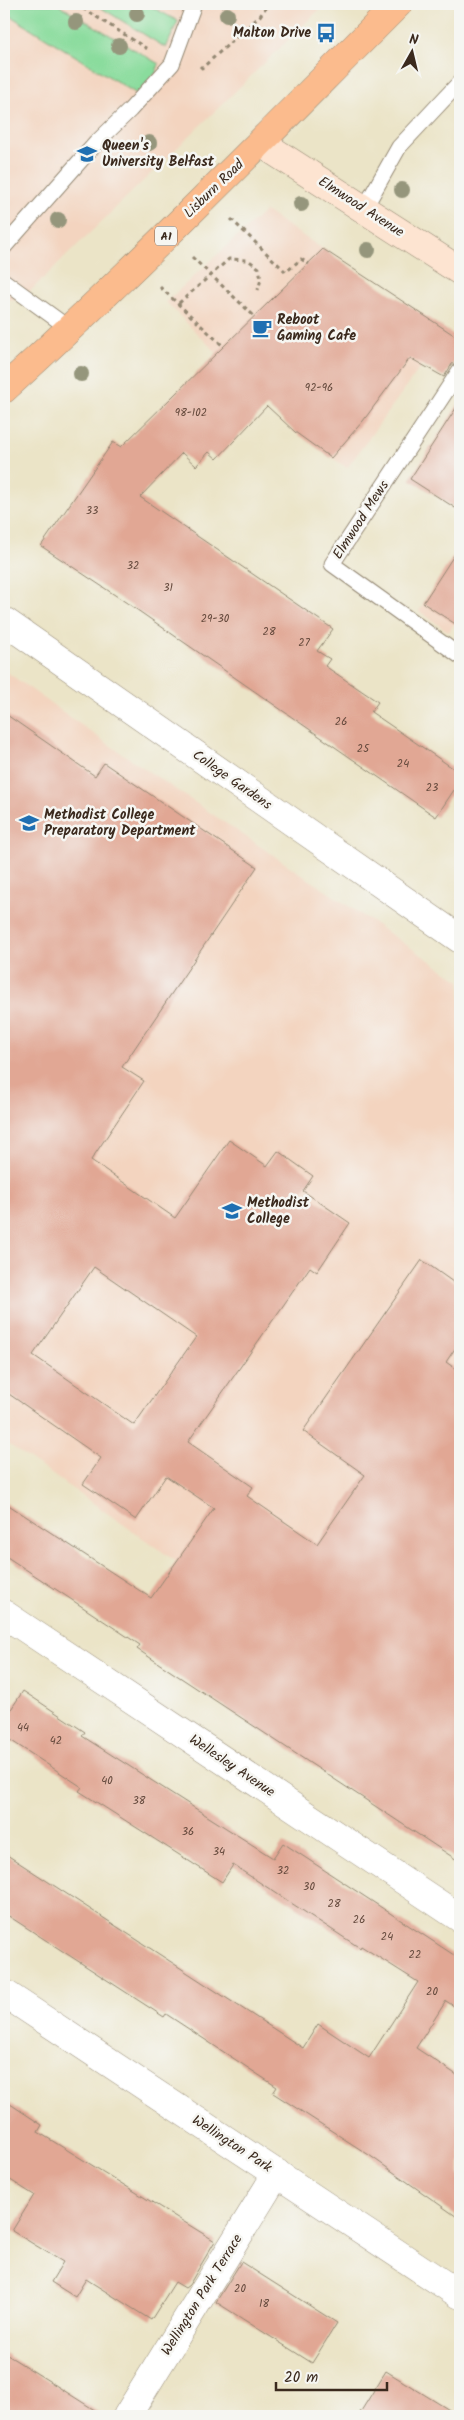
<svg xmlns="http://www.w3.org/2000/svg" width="464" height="2420" viewBox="0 0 464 2420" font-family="Kalam,sans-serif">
  <rect width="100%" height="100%" fill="#f6f6f2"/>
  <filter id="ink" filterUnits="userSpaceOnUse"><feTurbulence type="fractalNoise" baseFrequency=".02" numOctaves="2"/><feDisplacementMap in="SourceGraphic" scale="10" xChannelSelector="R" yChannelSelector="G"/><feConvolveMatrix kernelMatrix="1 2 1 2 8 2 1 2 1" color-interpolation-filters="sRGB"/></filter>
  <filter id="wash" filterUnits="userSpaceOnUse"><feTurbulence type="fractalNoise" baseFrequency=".0096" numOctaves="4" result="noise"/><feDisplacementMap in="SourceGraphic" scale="20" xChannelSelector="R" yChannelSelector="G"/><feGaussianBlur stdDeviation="1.12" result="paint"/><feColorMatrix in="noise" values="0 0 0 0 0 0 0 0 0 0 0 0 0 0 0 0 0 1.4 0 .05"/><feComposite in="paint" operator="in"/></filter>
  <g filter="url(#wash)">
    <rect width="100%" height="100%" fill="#ebe4c7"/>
    <g fill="#f3d4bf">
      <polygon points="4,4 325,4 21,300 4,299"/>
      <polygon points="265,211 460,339 460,351 444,377 422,365 347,468 295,432 166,302"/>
      <polygon points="460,546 460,614 449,632 419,611"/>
      <polygon points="4,670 105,742 460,981 460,1760 4,1441"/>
    </g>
    <g fill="#8adc9d" stroke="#62835e">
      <polygon points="4,4 57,4 159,64 156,73 137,94 4,12"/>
      <polygon points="95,4 146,4 178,21 166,48"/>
    </g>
    <g id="blocks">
      <g fill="#e1a794" fill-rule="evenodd">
        <polygon points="323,249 460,339 460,361 452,364 444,377 410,358 363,421 331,458 295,432 267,406 217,459 209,452 196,466 182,453 140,497 333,629 317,651 330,659 325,666 378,702 371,712 460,773 460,781 436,817 133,607 41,546 113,442 121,447"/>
        <polygon points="460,402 460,511 410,479"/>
        <polygon points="460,546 460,627 423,603"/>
        <path d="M4,713l91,63 9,-13 153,104 -135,200 22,14 -53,79 84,58 54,-78 38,26 11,-15 35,25 -10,15 47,32 -33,49 -7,-5 -122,175 65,45 -6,9 70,48 48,-69 -62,-44 119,-171 38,27v54l-14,21 14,10v490l-323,-213 3,-4 -136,-90v-53l147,96 63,-90 -48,-32 -30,44 -53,-36 18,-26 -95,-66 -2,4zM94,1267l102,70 -62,88 -101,-70z"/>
        <polygon points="23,1691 85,1732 82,1736 273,1858 283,1843 460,1959 460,2010 446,2001 416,2048 460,2077 460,2219 369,2155 273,2093 277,2087 166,2014 164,2017 4,1913 4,1853 303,2048 318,2024 369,2058 418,1982 361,1946 360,1948 233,1865 222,1882 79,1791 82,1787 4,1736 4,1720"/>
        <polygon points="4,2100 42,2125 38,2132 215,2241 189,2285 185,2288 175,2282 151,2320 86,2279 75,2297 51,2282 63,2262 12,2231 34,2195 4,2176"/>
        <polygon points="241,2262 337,2323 312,2363 216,2302"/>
        <polygon points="4,2353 49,2381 104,2416 4,2416"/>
        <polygon points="386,2371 459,2416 358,2416"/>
      </g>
    </g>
  </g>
  <g filter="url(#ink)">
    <use href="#blocks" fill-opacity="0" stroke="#938772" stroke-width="1"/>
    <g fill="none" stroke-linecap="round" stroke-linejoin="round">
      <defs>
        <g id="lane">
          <polyline points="364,209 399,147 460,82"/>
          <polyline points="4,247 96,143 130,110 172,64 194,4"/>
          <polyline points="4,281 70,329"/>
          <polyline points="460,370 332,564 460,656"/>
        </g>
        <g id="street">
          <polyline points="4,621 460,939"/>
          <polyline points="4,1614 460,1918"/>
          <polyline points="4,1993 460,2295"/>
          <polyline points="127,2416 277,2173"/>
        </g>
        <polyline id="secondary" points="261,143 460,271"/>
        <path id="primary" d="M4,389c136,-123 264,-255 394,-385"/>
      </defs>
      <use href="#lane" stroke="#938772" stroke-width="17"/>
      <use href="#street" stroke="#938772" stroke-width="29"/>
      <use href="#secondary" stroke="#938772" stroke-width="29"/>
      <use href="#primary" stroke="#938772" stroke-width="29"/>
      <g stroke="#938772" stroke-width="3" stroke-dasharray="4 4" stroke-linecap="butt">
        <polyline points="76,4 149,50"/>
        <polyline points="200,66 202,68 260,16 268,4"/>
        <polyline points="231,219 286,272 301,259 309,264"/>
        <polyline points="192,257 254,316"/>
        <polyline points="160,287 223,346"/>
        <polyline points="179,303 229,259 248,260 259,268 261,279 258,290"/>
      </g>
      <use href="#lane" stroke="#fff" stroke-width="15"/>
      <use href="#street" stroke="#fff" stroke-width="28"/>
      <use href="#secondary" stroke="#fde4d1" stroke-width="28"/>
      <use href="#primary" stroke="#fbbb8d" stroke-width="28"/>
    </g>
    <g fill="#95967c">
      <circle cx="137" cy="14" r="8"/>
      <circle cx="227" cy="15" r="8"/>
      <circle cx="76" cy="22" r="8"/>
      <circle cx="119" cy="46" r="8"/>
      <circle cx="149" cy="143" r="8"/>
      <circle cx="402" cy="190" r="8"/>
      <circle cx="301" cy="204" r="8"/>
      <circle cx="58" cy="220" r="8"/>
      <circle cx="368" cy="250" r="8"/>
      <circle cx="81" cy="374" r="8"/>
    </g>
  </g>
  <defs>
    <symbol id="bus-bare" viewBox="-9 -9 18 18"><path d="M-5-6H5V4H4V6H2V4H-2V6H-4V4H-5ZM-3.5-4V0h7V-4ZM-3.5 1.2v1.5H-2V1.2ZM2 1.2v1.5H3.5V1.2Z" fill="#1f6fb2" stroke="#f6f6f2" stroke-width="2.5" paint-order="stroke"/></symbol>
    <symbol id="university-bare" viewBox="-9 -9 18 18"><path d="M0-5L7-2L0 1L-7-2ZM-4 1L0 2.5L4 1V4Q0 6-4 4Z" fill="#1f6fb2" stroke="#f6f6f2" stroke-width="2.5" paint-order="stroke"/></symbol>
    <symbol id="cafe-bare" viewBox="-9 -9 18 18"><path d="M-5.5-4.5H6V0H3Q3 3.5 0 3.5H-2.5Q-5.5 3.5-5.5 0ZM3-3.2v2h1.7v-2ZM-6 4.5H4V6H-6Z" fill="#1f6fb2" stroke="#f6f6f2" stroke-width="2.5" paint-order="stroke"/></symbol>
    <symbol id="school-bare" viewBox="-9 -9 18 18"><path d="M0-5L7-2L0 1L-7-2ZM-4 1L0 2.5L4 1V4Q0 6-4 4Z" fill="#1f6fb2" stroke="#f6f6f2" stroke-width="2.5" paint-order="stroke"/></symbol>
  </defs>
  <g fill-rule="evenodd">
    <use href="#bus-bare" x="312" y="19" width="28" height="28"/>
    <use href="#university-bare" x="73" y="140" width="28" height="28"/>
    <use href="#cafe-bare" x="248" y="314" width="28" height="28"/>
    <use href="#school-bare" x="15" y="809" width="28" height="28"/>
    <use href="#school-bare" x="218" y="1197" width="28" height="28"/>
  </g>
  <g text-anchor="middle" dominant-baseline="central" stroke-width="5" stroke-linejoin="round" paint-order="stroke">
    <g font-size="11" fill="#64493c">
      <text x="319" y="388">92-96</text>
      <text x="191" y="413">98-102</text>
      <text x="92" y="511">33</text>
      <text x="133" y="566">32</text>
      <text x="168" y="588">31</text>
      <text x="215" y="619">29-30</text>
      <text x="269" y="632">28</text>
      <text x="304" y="643">27</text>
      <text x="341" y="722">26</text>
      <text x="363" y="749">25</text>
      <text x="403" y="764">24</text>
      <text x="432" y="788">23</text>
      <text x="23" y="1728">44</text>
      <text x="56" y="1741">42</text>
      <text x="107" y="1781">40</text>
      <text x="139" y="1801">38</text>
      <text x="188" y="1832">36</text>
      <text x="219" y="1852">34</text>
      <text x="283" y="1871">32</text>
      <text x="309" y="1887">30</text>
      <text x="334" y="1904">28</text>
      <text x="359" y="1920">26</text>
      <text x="387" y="1937">24</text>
      <text x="415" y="1955">22</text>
      <text x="432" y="1992">20</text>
      <text x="240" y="2289">20</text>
      <text x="264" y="2304">18</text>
    </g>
    <rect fill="#f6f6f2" stroke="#73675e" stroke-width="1" x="155" y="226.5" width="22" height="19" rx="4"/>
    <g font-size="12" font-weight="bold" fill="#3b2a1e">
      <text x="166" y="236">A1</text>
    </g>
    <g font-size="14" font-weight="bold" fill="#3b2a1e" stroke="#f6f6f2" text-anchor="start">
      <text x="311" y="33" text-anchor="end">Malton Drive</text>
      <text x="102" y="146">Queen's<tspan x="102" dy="16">University Belfast</tspan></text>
      <text x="277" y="320">Reboot<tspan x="277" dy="16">Gaming Cafe</tspan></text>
      <text x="44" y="815">Methodist College<tspan x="44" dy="16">Preparatory Department</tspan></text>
      <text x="247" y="1203">Methodist<tspan x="247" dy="16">College</tspan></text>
    </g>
    <g font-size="14" fill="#3b2a1e" stroke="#f6f6f2">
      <text transform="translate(214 189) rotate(-44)">Lisburn Road</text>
      <text transform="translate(361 207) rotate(33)">Elmwood Avenue</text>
      <text transform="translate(361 520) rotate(-57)">Elmwood Mews</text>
      <text transform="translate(232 780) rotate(35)">College Gardens</text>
      <text transform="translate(232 1766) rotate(34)">Wellesley Avenue</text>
      <text transform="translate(232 2144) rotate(33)">Wellington Park</text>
      <text transform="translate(202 2295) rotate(-58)">Wellington Park Terrace</text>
    </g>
  </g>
  <rect width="464" height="2420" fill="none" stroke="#f6f6f2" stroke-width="20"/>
  <g transform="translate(412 52) rotate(8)" stroke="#f6f6f2" stroke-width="4" paint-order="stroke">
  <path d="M0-4L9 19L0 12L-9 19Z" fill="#3b2a1e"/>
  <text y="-8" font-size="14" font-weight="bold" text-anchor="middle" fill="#3b2a1e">N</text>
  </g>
  <path d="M276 2382v8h111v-8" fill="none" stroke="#3b2a1e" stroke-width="2.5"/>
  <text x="284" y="2382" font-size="15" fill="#3b2a1e" stroke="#f6f6f2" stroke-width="4" paint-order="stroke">20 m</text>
</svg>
